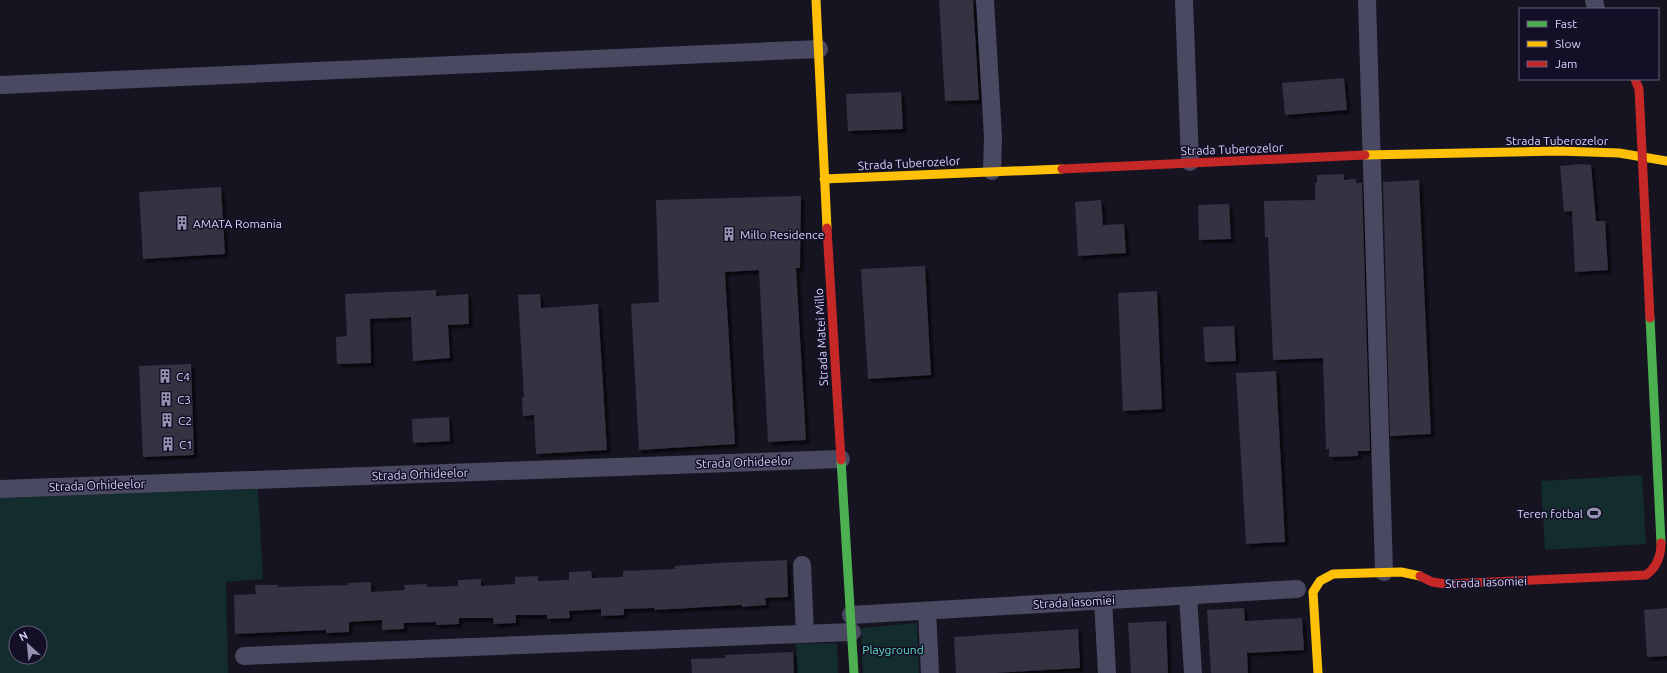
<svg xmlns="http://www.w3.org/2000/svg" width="1667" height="673" viewBox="0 0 1667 673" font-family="Ubuntu,sans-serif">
  <defs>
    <filter id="shadow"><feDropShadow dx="3.5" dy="3.5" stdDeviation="1" flood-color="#0009"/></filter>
  </defs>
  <rect width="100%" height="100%" fill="#161421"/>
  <g fill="#132c2d" fill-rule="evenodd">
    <polygon points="1642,475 1646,544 1545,550 1541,481"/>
    <path d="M258,489l5,90 -37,3 2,91h-228v-175zM16,633h24v24h-24z"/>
    <polygon points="917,623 919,673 863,673 861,628"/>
    <polygon points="837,643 838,673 797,673 796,644"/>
  </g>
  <g fill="#343243" filter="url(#shadow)">
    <polygon points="939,0 973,0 979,100 945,101"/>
    <polygon points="1344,78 1347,110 1285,115 1282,83"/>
    <polygon points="901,92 903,129 848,131 846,94"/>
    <polygon points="1581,164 1591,165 1596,221 1605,221 1608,270 1575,272 1572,211 1564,212 1560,166"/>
    <polygon points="1344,174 1344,180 1356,179 1356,183 1362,183 1370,451 1358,451 1358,456 1329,457 1329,449 1326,449 1323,358 1273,360 1268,237 1265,237 1264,201 1315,200 1315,183 1317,183 1317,175"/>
    <polygon points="1419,180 1431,434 1390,436 1383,182"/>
    <polygon points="221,187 225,254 143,259 139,192"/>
    <polygon points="801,196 800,268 796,268 806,440 768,442 759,270 725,272 735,444 639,450 631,304 659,302 656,200"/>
    <polygon points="1101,200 1103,225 1124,224 1126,253 1078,256 1075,202"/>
    <polygon points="1229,204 1231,239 1199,240 1198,205"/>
    <polygon points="925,266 931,375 868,379 861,269"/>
    <polygon points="436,290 436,296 468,294 469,324 448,325 450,358 413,361 411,317 370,319 371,363 337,364 336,337 347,336 345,294"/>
    <polygon points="1157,291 1162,409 1123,411 1118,293"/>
    <polygon points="540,294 541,308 598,304 607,450 536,454 534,415 523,416 522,397 524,397 518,295"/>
    <polygon points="1234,326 1236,361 1205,362 1203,327"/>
    <polygon points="191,364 194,455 143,457 139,366"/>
    <polygon points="1276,371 1285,542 1246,544 1236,373"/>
    <polygon points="449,417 450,441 413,443 412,419"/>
    <polygon points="787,560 788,597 765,598 766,605 742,607 742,605 654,610 654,608 624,609 624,615 601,616 601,609 569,611 570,618 547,619 547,615 516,615 516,623 494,624 493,618 459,618 459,624 436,625 436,622 404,623 404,629 382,630 382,620 349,622 349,632 326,633 326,630 235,634 234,595 256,594 255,585 278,585 278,587 348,585 348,583 371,582 371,592 405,590 404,585 427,584 427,587 458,586 458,580 481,579 481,586 515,584 515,577 538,576 538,581 569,580 569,572 591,571 592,578 623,577 623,571 675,569 675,566 718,563"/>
    <polygon points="1244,608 1245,621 1302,618 1304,650 1247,653 1248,673 1211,673 1207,610"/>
    <polygon points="1667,608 1667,656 1647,657 1644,610"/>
    <polygon points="1166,621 1168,673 1131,673 1128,623"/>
    <polygon points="1078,629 1080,668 995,673 956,673 954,637"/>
    <polygon points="793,652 794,673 692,673 691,659 725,658 725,655"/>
  </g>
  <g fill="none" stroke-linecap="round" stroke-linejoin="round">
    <g stroke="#4a4962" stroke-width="18">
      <polyline points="985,0 993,137 992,171"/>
      <polyline points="1184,0 1190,162"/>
      <polyline points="1367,0 1384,572"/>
      <polyline points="1594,0 1596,9"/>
      <polyline points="0,85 819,49"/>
      <polyline points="0,489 841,459"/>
      <polyline points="802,565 805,634"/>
      <polyline points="1188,596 1193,673"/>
      <polyline points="1103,600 1107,673"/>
      <polyline points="927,611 930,673"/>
      <polyline points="851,615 1297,589"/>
      <polyline points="244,656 852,632"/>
    </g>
    <g stroke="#4caf50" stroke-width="9">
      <polyline points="1650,318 1661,543"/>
      <polyline points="841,460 854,673"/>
    </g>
    <g stroke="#ffc107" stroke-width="9">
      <polyline points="816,0 827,228"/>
      <polyline points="1365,155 1558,151 1619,153 1667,161"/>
      <polyline points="824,179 1062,169"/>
      <polyline points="1318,673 1313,592 1320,581 1333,574 1401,572 1420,576"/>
    </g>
    <g stroke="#c62828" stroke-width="9">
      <polyline points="1635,79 1639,89 1650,318"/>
      <polyline points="1062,169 1365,155"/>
      <polyline points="827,228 841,460"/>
      <path d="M1420,576l12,6 14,2 200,-9c11,-8 15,-18 15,-32"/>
    </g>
  </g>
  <defs>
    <symbol id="building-bare" viewBox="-9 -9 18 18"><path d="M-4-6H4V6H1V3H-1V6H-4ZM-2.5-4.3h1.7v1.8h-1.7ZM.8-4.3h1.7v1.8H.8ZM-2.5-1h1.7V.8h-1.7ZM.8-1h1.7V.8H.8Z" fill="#9591b1" stroke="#130f26" stroke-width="2.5" paint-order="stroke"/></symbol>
    <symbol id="stadium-bare" viewBox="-9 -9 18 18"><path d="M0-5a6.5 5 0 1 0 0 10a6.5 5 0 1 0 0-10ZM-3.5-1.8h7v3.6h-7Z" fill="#9591b1" stroke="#130f26" stroke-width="2.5" paint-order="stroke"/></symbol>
  </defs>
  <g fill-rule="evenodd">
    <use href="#building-bare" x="172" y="213" width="20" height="20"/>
    <use href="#building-bare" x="719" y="224" width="20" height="20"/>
    <use href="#building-bare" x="155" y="366" width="20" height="20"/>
    <use href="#building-bare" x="156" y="389" width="20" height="20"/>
    <use href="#building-bare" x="157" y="410" width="20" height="20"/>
    <use href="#building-bare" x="158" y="434" width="20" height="20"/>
    <use href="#stadium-bare" x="1584" y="503" width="20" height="20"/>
  </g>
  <g text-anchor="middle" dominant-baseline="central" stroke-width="3" stroke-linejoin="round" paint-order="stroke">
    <g font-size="12" fill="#d9d4ff" stroke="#130f26">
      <text x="1557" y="140">Strada Tuberozelor</text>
      <text transform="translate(1232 149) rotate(-2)">Strada Tuberozelor</text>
      <text transform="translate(909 163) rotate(-3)">Strada Tuberozelor</text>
      <text transform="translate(821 337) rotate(-93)">Strada Matei Millo</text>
      <text transform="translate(744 462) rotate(-2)">Strada Orhideelor</text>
      <text transform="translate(420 474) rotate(-2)">Strada Orhideelor</text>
      <text transform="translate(97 485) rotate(-2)">Strada Orhideelor</text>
      <text transform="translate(1486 582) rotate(-2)">Strada Iasomiei</text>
      <text transform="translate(1074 602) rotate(-3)">Strada Iasomiei</text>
    </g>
    <g font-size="12" fill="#d9d4ff" stroke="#130f26" text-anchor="start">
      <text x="193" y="223">AMATA Romania</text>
      <text x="740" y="234">Millo Residence</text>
      <text x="176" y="376">C4</text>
      <text x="177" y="399">C3</text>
      <text x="178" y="420">C2</text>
      <text x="179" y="444">C1</text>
      <text x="1583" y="513" text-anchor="end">Teren fotbal</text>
    </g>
    <g font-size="12" fill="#5fe0c0" stroke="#130f26">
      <text x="893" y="649">Playground</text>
    </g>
  </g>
  <rect x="1519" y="8" width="140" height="72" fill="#130f26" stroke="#625e7d"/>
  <rect x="1527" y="21" width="20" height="6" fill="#4caf50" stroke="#625e7d"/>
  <text x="1555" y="28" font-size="12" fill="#d9d4ff">Fast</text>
  <rect x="1527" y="41" width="20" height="6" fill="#ffc107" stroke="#625e7d"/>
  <text x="1555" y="48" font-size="12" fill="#d9d4ff">Slow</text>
  <rect x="1527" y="61" width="20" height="6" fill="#c62828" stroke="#625e7d"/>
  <text x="1555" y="68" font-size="12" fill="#d9d4ff">Jam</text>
  <g transform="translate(28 645) rotate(333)"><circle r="19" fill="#130f26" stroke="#625e7d"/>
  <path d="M0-3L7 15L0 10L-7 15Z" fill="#9591b1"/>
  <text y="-6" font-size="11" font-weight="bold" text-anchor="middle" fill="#d9d4ff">N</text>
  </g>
</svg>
